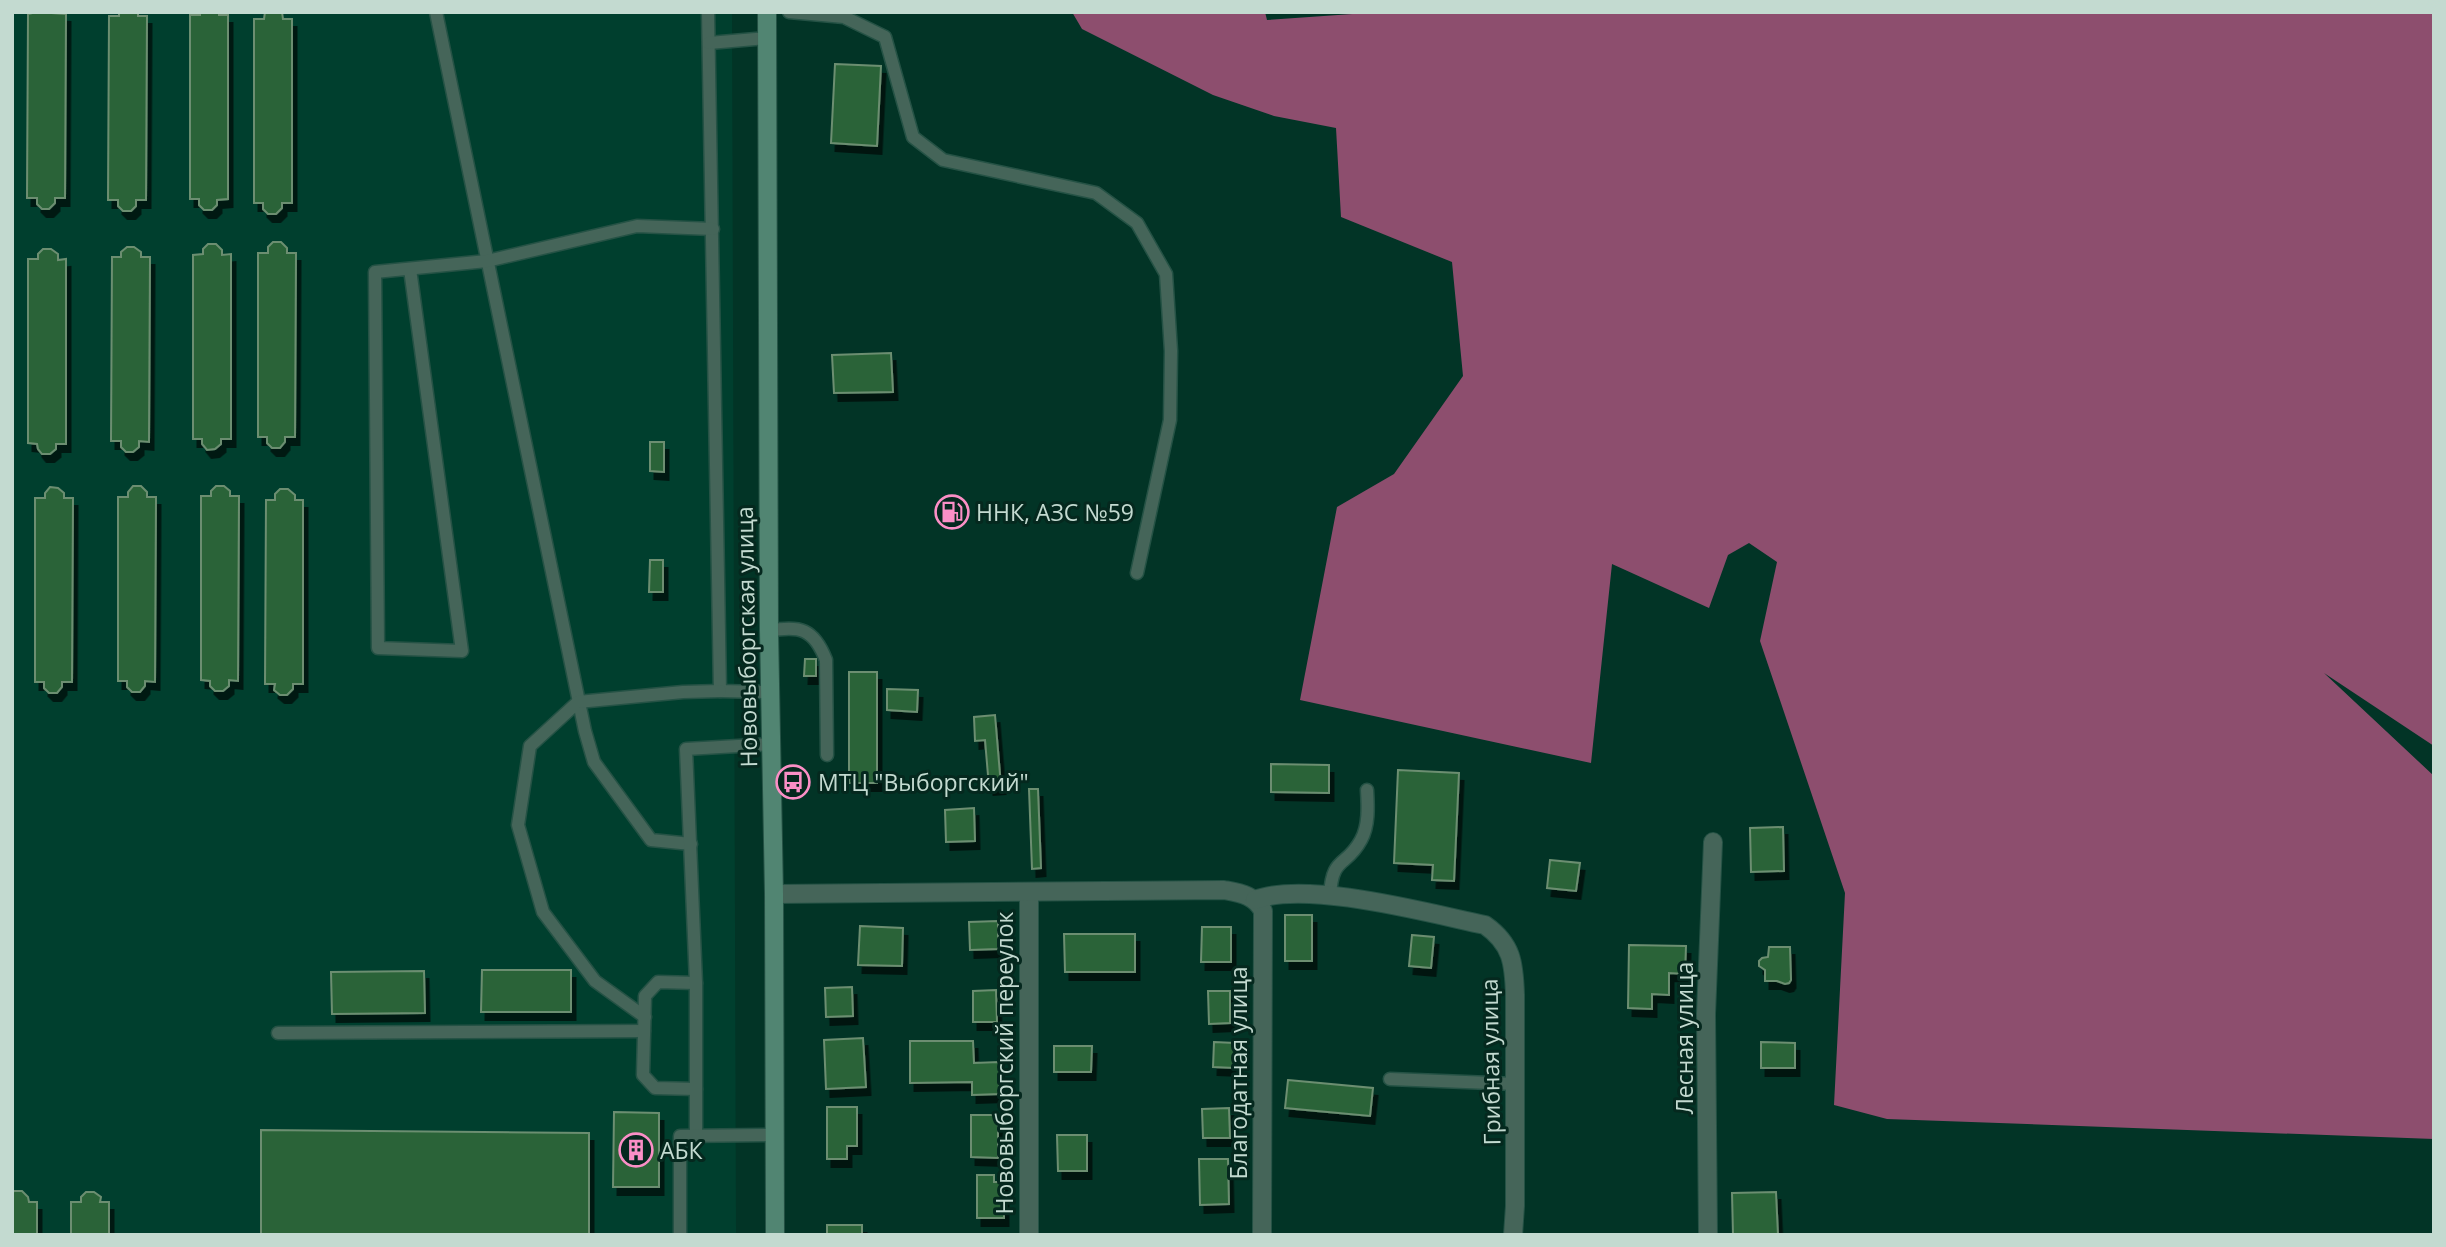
<svg xmlns="http://www.w3.org/2000/svg" width="2446" height="1247" viewBox="0 0 2446 1247" font-family="'Open Sans',sans-serif">
  <defs>
    <filter id="shadow"><feDropShadow dx="4.5" dy="8" stdDeviation="0" flood-color="#0009"/></filter>
  </defs>
  <rect width="100%" height="100%" fill="#023426"/>
  <polygon fill="#003f2e" points="12,12 732,12 736,1235 12,1235"/>
  <polygon fill="#8d4e6e" points="1072,12 1265,12 1267,20 1381,12 2434,12 2434,746 2324,673 2434,776 2434,1139 1887,1119 1834,1105 1845,893 1760,641 1777,562 1749,543 1728,555 1709,608 1612,564 1591,763 1300,700 1337,507 1394,474 1463,376 1452,262 1341,217 1336,128 1274,116 1213,95 1082,29"/>
  <g fill="#2a6438" stroke="#6c8e71" stroke-width="2" filter="url(#shadow)">
    <polygon points="37,12 66,14 65,198 55,198 55,203 49,209 42,209 37,204 37,198 27,198 28,14"/>
    <polygon points="119,12 138,12 138,16 147,16 146,200 136,200 136,206 131,211 123,211 118,206 118,200 108,200 109,16 119,16"/>
    <polygon points="200,12 219,12 219,15 228,15 228,199 217,200 217,205 212,210 204,210 199,205 199,199 190,199 190,15 200,15"/>
    <polygon points="265,12 282,12 283,19 292,19 292,203 282,203 282,208 276,214 268,214 263,209 263,203 254,203 254,19 264,19"/>
    <polygon points="835,64 881,66 877,146 831,143"/>
    <polygon points="273,242 281,242 287,248 287,253 296,253 295,437 285,437 285,442 280,448 272,448 267,443 267,437 258,437 258,253 268,253 268,247"/>
    <polygon points="208,244 216,244 222,250 222,255 231,254 231,439 221,439 221,444 215,449 207,450 202,444 202,439 193,439 193,255 203,254 203,249"/>
    <polygon points="127,247 134,247 141,252 141,257 150,257 149,442 139,441 139,447 133,452 126,452 121,447 121,441 111,441 112,257 121,257 121,252"/>
    <polygon points="43,249 51,249 58,254 58,260 66,259 66,444 56,444 56,449 50,454 42,454 38,449 37,444 28,443 28,259 38,259 38,254"/>
    <polygon points="891,353 893,392 834,393 832,355"/>
    <polygon points="650,442 664,442 664,472 650,471"/>
    <polygon points="133,486 141,486 147,492 147,497 156,497 155,682 145,681 145,686 140,692 132,692 127,687 127,681 118,681 118,497 128,497 128,492"/>
    <polygon points="216,486 224,486 230,491 230,496 239,496 238,681 229,680 229,686 223,691 215,691 210,686 210,681 201,680 201,496 211,496 211,491"/>
    <polygon points="50,487 58,488 64,493 64,498 73,498 72,682 62,682 62,687 57,693 49,693 44,688 44,682 35,682 35,498 45,498 45,493"/>
    <polygon points="280,489 288,489 295,495 295,500 303,500 303,684 293,684 293,689 287,695 280,695 274,690 275,684 265,684 266,500 275,500 275,494"/>
    <polygon points="650,560 663,560 663,592 649,592"/>
    <polygon points="805,659 816,659 816,676 804,676"/>
    <rect x="849" y="672" width="28" height="111"/>
    <polygon points="887,689 918,690 917,712 887,710"/>
    <polygon points="995,715 1001,786 989,787 985,740 975,741 974,717"/>
    <polygon points="1271,764 1329,765 1329,793 1271,792"/>
    <polygon points="1398,770 1459,773 1454,881 1432,880 1433,865 1394,863"/>
    <polygon points="1029,789 1038,789 1041,868 1032,869"/>
    <polygon points="974,808 975,841 946,842 945,810"/>
    <polygon points="1783,827 1784,871 1751,872 1750,828"/>
    <polygon points="1550,860 1580,863 1576,891 1547,888"/>
    <rect x="1285" y="915" width="27" height="46"/>
    <polygon points="998,921 998,949 970,950 969,922"/>
    <polygon points="860,926 903,928 902,966 858,965"/>
    <polygon points="1202,927 1231,927 1231,962 1201,962"/>
    <polygon points="1064,934 1135,934 1135,972 1065,972"/>
    <polygon points="1412,935 1434,937 1431,968 1409,966"/>
    <polygon points="1629,945 1686,946 1685,974 1669,973 1669,995 1652,994 1652,1009 1628,1008"/>
    <polygon points="1769,947 1790,947 1791,980 1789,983 1785,984 1777,981 1765,981 1765,970 1759,966 1759,961 1762,958 1768,957"/>
    <polygon points="482,970 571,970 571,1012 481,1012"/>
    <polygon points="424,971 425,1013 332,1014 331,972"/>
    <polygon points="852,987 853,1016 826,1017 825,988"/>
    <polygon points="996,990 997,1022 973,1022 973,991"/>
    <polygon points="1208,991 1230,991 1230,1023 1209,1024"/>
    <polygon points="863,1038 866,1087 826,1089 824,1040"/>
    <polygon points="910,1041 973,1041 974,1063 999,1062 1000,1094 972,1095 972,1082 910,1083"/>
    <polygon points="1214,1042 1235,1043 1235,1068 1213,1067"/>
    <polygon points="1761,1042 1795,1043 1795,1068 1761,1068"/>
    <polygon points="1054,1046 1092,1046 1091,1072 1054,1072"/>
    <polygon points="1288,1080 1373,1088 1370,1116 1285,1108"/>
    <polygon points="827,1107 857,1107 857,1146 847,1146 847,1159 827,1159"/>
    <polygon points="1229,1108 1230,1138 1203,1138 1202,1109"/>
    <polygon points="614,1112 659,1113 659,1187 613,1187"/>
    <polygon points="971,1115 998,1115 998,1158 971,1157"/>
    <polygon points="261,1130 589,1133 589,1235 261,1235"/>
    <polygon points="1057,1135 1087,1135 1087,1171 1058,1171"/>
    <polygon points="1199,1159 1228,1159 1229,1204 1200,1205"/>
    <polygon points="977,1175 994,1175 994,1182 1004,1182 1004,1218 977,1218"/>
    <polygon points="14,1191 22,1191 28,1197 29,1202 37,1202 37,1235 12,1235 12,1193"/>
    <polygon points="86,1192 94,1192 101,1197 100,1202 109,1202 109,1235 71,1235 71,1202 81,1202 81,1197"/>
    <polygon points="1776,1192 1778,1235 1733,1235 1732,1193"/>
    <rect x="827" y="1225" width="35" height="10"/>
  </g>
  <g fill="none" stroke-linecap="round" stroke-linejoin="round">
    <defs>
      <g id="lane">
        <polyline points="436,12 585,731 594,762 651,840 691,844"/>
        <polyline points="708,12 720,691 769,692"/>
        <polyline points="789,12 844,17 885,37 913,137 943,160 1096,193 1137,223 1166,274 1171,351 1170,420 1137,573"/>
        <polyline points="709,43 768,38"/>
        <polyline points="410,269 462,651 378,648 375,272 487,261 637,226 713,229"/>
        <path d="M769,631c31,-6 45,-2 57,29l1,95"/>
        <path d="M1330,896c2,-41 16,-28 31,-56 8,-14 7,-34 6,-50"/>
        <polyline points="645,1017 595,981 543,912 518,825 530,746 578,702 683,692 720,691"/>
        <polyline points="278,1033 644,1031"/>
        <polyline points="1390,1079 1516,1084"/>
        <polyline points="696,1089 655,1088 643,1075 645,996 658,982 696,983"/>
        <polyline points="696,1136 696,983 686,749 772,744"/>
        <polyline points="680,1235 680,1136 773,1135"/>
      </g>
      <g id="street">
        <polyline points="1029,892 1029,1235"/>
        <path d="M774,894l450,-4c16,3 31,5 39,21l-1,324"/>
        <path d="M1255,900c51,-20 173,13 230,25 27,19 29,38 30,70v211l-2,29"/>
        <polyline points="1708,1235 1706,1014 1713,842"/>
      </g>
      <polyline id="secondary" points="767,12 769,631 774,894 775,1235"/>
    </defs>
    <use href="#lane" stroke="#255245" stroke-width="15"/>
    <use href="#street" stroke="#255245" stroke-width="20"/>
    <use href="#secondary" stroke="#255245" stroke-width="20"/>
    <use href="#lane" stroke="#456559" stroke-width="12"/>
    <use href="#street" stroke="#456559" stroke-width="18"/>
    <use href="#secondary" stroke="#518572" stroke-width="18"/>
  </g>
  <defs>
    <symbol id="fuel-ring" viewBox="-11 -11 22 22"><circle r="9.5" fill="#05281e" stroke="#fb8fc6" stroke-width="1.5"/><path d="M-5.5-6h7V0h2V4h1.3V-2.5L3-4.5l.8-.8L6-3V5H2.5V1h-1V6h-7ZM-4.2-4.7v3.2H.2V-4.7Z" fill="#fb8fc6"/></symbol>
    <symbol id="bus-ring" viewBox="-11 -11 22 22"><circle r="9.5" fill="#05281e" stroke="#fb8fc6" stroke-width="1.5"/><path d="M-5-6H5V4H4V6H2V4H-2V6H-4V4H-5ZM-3.5-4V0h7V-4ZM-3.5 1.2v1.5H-2V1.2ZM2 1.2v1.5H3.5V1.2Z" fill="#fb8fc6"/></symbol>
    <symbol id="building-ring" viewBox="-11 -11 22 22"><circle r="9.5" fill="#05281e" stroke="#fb8fc6" stroke-width="1.5"/><path d="M-4-6H4V6H1V3H-1V6H-4ZM-2.5-4.3h1.7v1.8h-1.7ZM.8-4.3h1.7v1.8H.8ZM-2.5-1h1.7V.8h-1.7ZM.8-1h1.7V.8H.8Z" fill="#fb8fc6"/></symbol>
  </defs>
  <g fill-rule="evenodd">
    <use href="#fuel-ring" x="933" y="493" width="38" height="38"/>
    <use href="#bus-ring" x="774" y="763" width="38" height="38"/>
    <use href="#building-ring" x="617" y="1131" width="38" height="38"/>
  </g>
  <g text-anchor="middle" dominant-baseline="central" stroke-width="6" stroke-linejoin="round" paint-order="stroke">
    <g font-size="23" fill="#c3dad0" stroke="#05281e" text-anchor="start">
      <text x="976" y="512">ННК, АЗС №59</text>
      <text x="818" y="782">МТЦ "Выборгский"</text>
      <text x="660" y="1150">АБК</text>
    </g>
    <g font-size="23" fill="#c3dad0" stroke="#05281e">
      <text transform="translate(746 637) rotate(-91)">Нововыборгская улица</text>
      <text transform="translate(1684 1038) rotate(-90)">Лесная улица</text>
      <text transform="translate(1490 1062) rotate(-91)">Грибная улица</text>
      <text transform="translate(1004 1063) rotate(-90)">Нововыборгский переулок</text>
      <text transform="translate(1238 1073) rotate(-90)">Благодатная улица</text>
    </g>
  </g>
  <rect width="2446" height="1247" fill="none" stroke="#c3dad0" stroke-width="28"/>
</svg>
